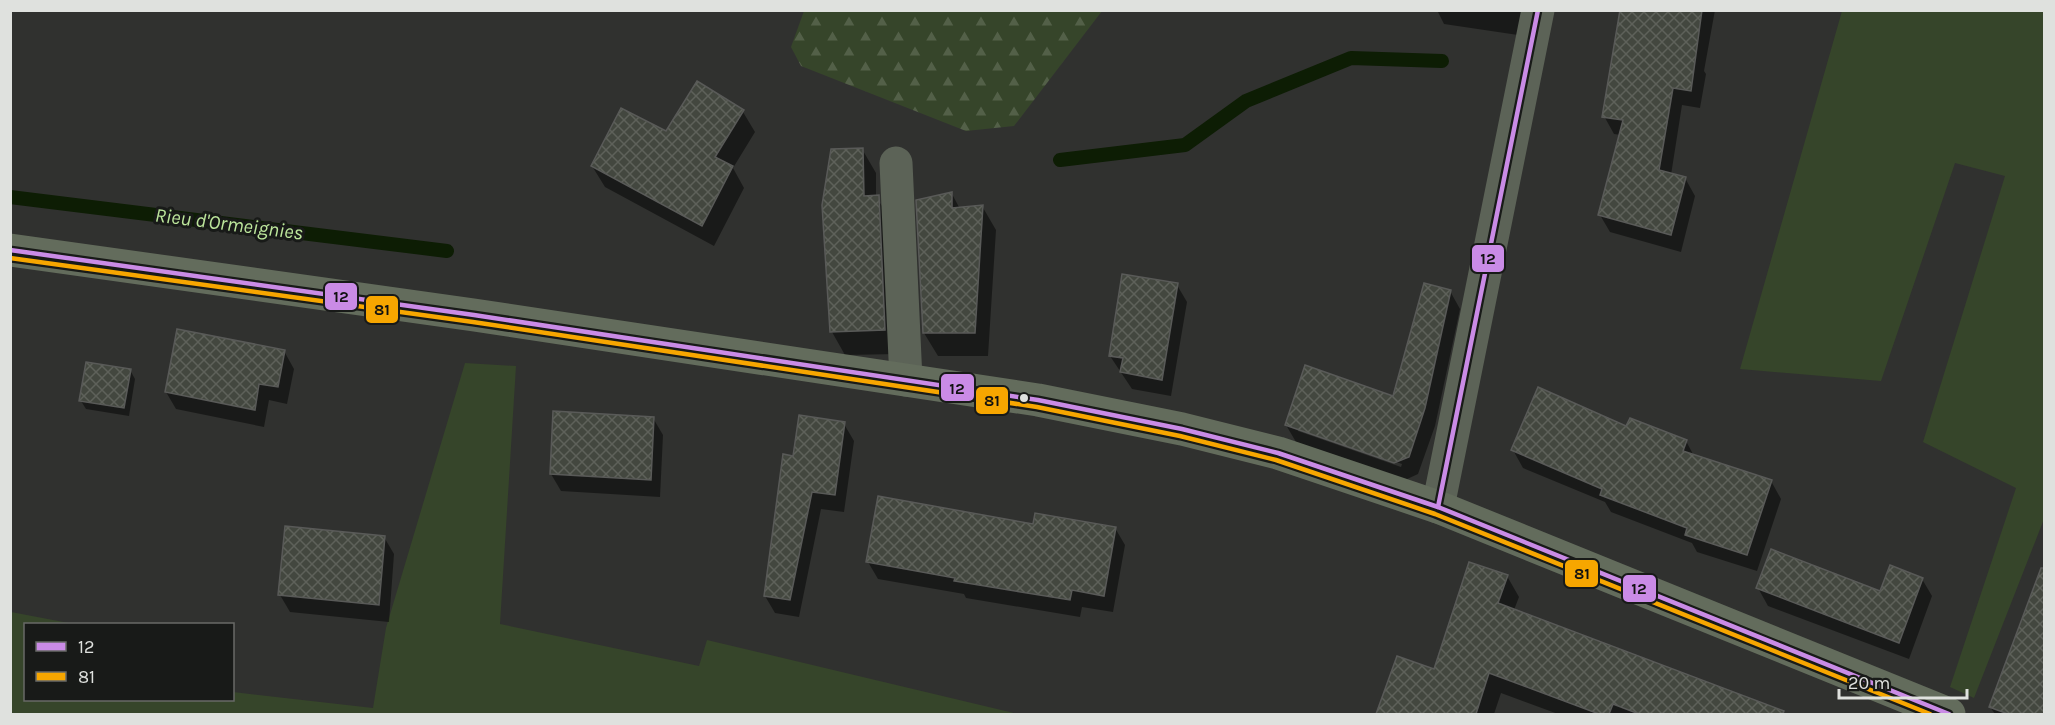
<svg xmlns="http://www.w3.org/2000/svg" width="2055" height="725" viewBox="0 0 2055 725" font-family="Karla,sans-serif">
  <defs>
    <pattern id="forest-firs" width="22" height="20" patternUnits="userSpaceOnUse" patternTransform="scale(1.5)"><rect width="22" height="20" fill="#36452a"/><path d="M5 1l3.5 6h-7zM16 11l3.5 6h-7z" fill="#536048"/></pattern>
    <pattern id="building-cross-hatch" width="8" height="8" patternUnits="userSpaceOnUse" patternTransform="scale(1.5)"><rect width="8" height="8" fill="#43473f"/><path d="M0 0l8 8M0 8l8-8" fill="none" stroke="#5e615a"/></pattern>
  </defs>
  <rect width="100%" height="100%" fill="#30312f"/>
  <g fill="#36452a">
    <polygon points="1842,11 2044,11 2044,519 1974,698 1950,687 2016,488 1923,442 2005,176 1955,163 1881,381 1740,369"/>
    <polygon points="465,363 516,366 500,624 699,666 707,640 1018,714 11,714 11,612 74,624 26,624 26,700 232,700 233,692 373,708 386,628"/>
  </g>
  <polygon fill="url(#forest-firs)" points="804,11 1102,11 1014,126 966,131 801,66 791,47"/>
  <g fill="#0007" fill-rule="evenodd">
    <polygon points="1437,10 1522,10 1518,35 1444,24"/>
    <polygon points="1630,10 1715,10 1704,71 1706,74 1700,108 1682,105 1671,175 1685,178 1695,196 1681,252 1610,232 1600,215 1621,135 1614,134 1604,116"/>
    <polygon points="743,112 755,132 733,168 744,188 714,246 605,187 592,166 666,133"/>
    <polygon points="862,149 876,173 876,197 892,221 898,354 845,355 832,332"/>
    <polygon points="952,194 960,209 982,206 996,230 988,356 938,356 924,333"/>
    <polygon points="1177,285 1187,302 1171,396 1132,389 1110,356"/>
    <path d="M1450,291l10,18 -25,117 -17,48 -13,6 -109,-38 -10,-17 108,-27zM1298,428l104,36 -1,3 -103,-36z"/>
    <polygon points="284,351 294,369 287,404 269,400 264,427 176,409 166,392"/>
    <polygon points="130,370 135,379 129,416 86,409 81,401"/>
    <polygon points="653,418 663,435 660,497 561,491 551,474"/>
    <polygon points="844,424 854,441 844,512 821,509 799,617 775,613 765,596 795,457"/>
    <polygon points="1686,441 1694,456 1771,481 1781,499 1757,571 1697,552 1692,543 1611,512 1605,502 1523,468 1513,450"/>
    <polygon points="1034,526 1115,528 1125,545 1113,612 1082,607 1080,617 966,598 964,594 878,579 868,562"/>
    <polygon points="384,537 394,554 389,622 290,612 280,595"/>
    <polygon points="2044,564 2044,714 1995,714 1990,707"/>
    <polygon points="1507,576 1519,597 1514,610 1787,714 1558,714 1501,693 1494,714 1378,714 1398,658 1435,671"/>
    <polygon points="1922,579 1932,596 1909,659 1768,606 1758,588 1881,593"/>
  </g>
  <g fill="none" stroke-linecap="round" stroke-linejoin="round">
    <g stroke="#0d1d04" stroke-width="14">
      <polyline points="1060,160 1185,145 1246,101 1351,58 1442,61"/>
      <polyline points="10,197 447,251"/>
    </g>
  </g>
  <g fill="url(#building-cross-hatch)" stroke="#595a58" stroke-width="1.5">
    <polygon points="1620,10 1702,10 1691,91 1673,88 1659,170 1686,177 1671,235 1598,215 1623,120 1602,117"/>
    <polygon points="697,81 744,110 715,157 733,166 702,226 591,166 621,108 666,131"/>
    <polygon points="863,148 864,196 879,195 885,330 830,332 822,205 831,149"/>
    <polygon points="952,192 952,208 983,205 975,333 923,333 916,200"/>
    <polygon points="1122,274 1178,283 1162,380 1120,372 1123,358 1109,356"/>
    <polygon points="1424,283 1451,290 1425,408 1409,457 1394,463 1285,425 1305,365 1393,396"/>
    <polygon points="177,329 285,350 278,387 259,384 255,410 165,392"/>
    <polygon points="86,362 131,369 124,408 79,401"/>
    <polygon points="1538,387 1626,426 1630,418 1687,440 1683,451 1772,480 1747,555 1685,535 1687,528 1600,495 1602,489 1511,450"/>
    <polygon points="553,411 654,417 651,480 550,474"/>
    <polygon points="799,415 845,422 835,495 812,492 790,600 764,596 783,454 793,456"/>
    <polygon points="878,496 1033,524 1035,513 1116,527 1104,596 1072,590 1070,600 954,581 955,578 866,562"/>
    <polygon points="285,526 385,536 379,605 278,595"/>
    <polygon points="1771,549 1880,591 1890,565 1923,578 1899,643 1756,588"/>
    <polygon points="1469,562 1508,575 1498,603 1784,711 1783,714 1639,714 1613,704 1609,714 1599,714 1489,673 1476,714 1376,714 1397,656 1434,669"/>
    <polygon points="2041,568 2044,568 2044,714 2008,714 1989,707"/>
  </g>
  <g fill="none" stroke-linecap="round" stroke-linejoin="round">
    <g stroke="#5c6357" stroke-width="33">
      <polyline points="896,163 906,380"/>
      <polyline points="1438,507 1538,10"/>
    </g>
    <polyline stroke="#636c5c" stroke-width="33" points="10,250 474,315 1038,400 1182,429 1278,453 1438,507 1949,714"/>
    <defs>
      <g id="bus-1">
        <polyline points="10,250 474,315 1038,400 1182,429 1278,453 1438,507 1949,714"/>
        <polyline points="1438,507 1538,10"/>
      </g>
      <polyline id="bus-2" points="10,258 473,322 1037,407 1180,436 1276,460 1435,514 1930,714"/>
    </defs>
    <use href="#bus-1" stroke="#181a18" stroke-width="9"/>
    <use href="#bus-2" stroke="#181a18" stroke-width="9"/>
    <use href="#bus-1" stroke="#ca8be6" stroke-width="4.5"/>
    <use href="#bus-2" stroke="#f7a600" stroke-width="4.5"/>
  </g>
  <circle fill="#dfe1de" stroke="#181a18" stroke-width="2" cx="1024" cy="398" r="5"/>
  <g text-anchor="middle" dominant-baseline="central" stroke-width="6" stroke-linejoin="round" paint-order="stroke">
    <g font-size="20" font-style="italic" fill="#bde79c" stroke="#181a18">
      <text transform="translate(229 224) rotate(7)">Rieu d'Ormeignies</text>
    </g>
  </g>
  <g stroke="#181a18" stroke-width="2">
    <rect x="1471" y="244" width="34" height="29" rx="6" fill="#ca8be6"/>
    <rect x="324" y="282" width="34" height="29" rx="6" fill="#ca8be6"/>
    <rect x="365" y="295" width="34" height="29" rx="6" fill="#f7a600"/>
    <rect x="940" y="373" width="35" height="29" rx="6" fill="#ca8be6"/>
    <rect x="975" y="386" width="34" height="29" rx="6" fill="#f7a600"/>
    <rect x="1564" y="559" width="35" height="29" rx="6" fill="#f7a600"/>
    <rect x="1622" y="574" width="35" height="29" rx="6" fill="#ca8be6"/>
  </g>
  <g font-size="16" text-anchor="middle" font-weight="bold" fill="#111">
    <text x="1488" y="264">12</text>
    <text x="341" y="302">12</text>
    <text x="382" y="315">81</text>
    <text x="957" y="394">12</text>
    <text x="992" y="406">81</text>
    <text x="1582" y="579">81</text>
    <text x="1639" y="594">12</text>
  </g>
  <rect width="2055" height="725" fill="none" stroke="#dfe1de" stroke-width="24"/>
  <rect x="24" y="623" width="210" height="78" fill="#181a18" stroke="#686a67" stroke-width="1.5"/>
  <rect x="36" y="642" width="30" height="9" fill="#ca8be6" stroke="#686a67" stroke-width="1.5"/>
  <text x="78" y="653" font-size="18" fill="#dfe1de">12</text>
  <rect x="36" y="672" width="30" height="9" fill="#f7a600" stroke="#686a67" stroke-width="1.5"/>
  <text x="78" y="683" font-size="18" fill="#dfe1de">81</text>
  <path d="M1839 689v9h128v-9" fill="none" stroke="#dfe1de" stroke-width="3"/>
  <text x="1848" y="689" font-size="18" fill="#dfe1de" stroke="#181a18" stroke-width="4.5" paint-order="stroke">20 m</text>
</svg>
